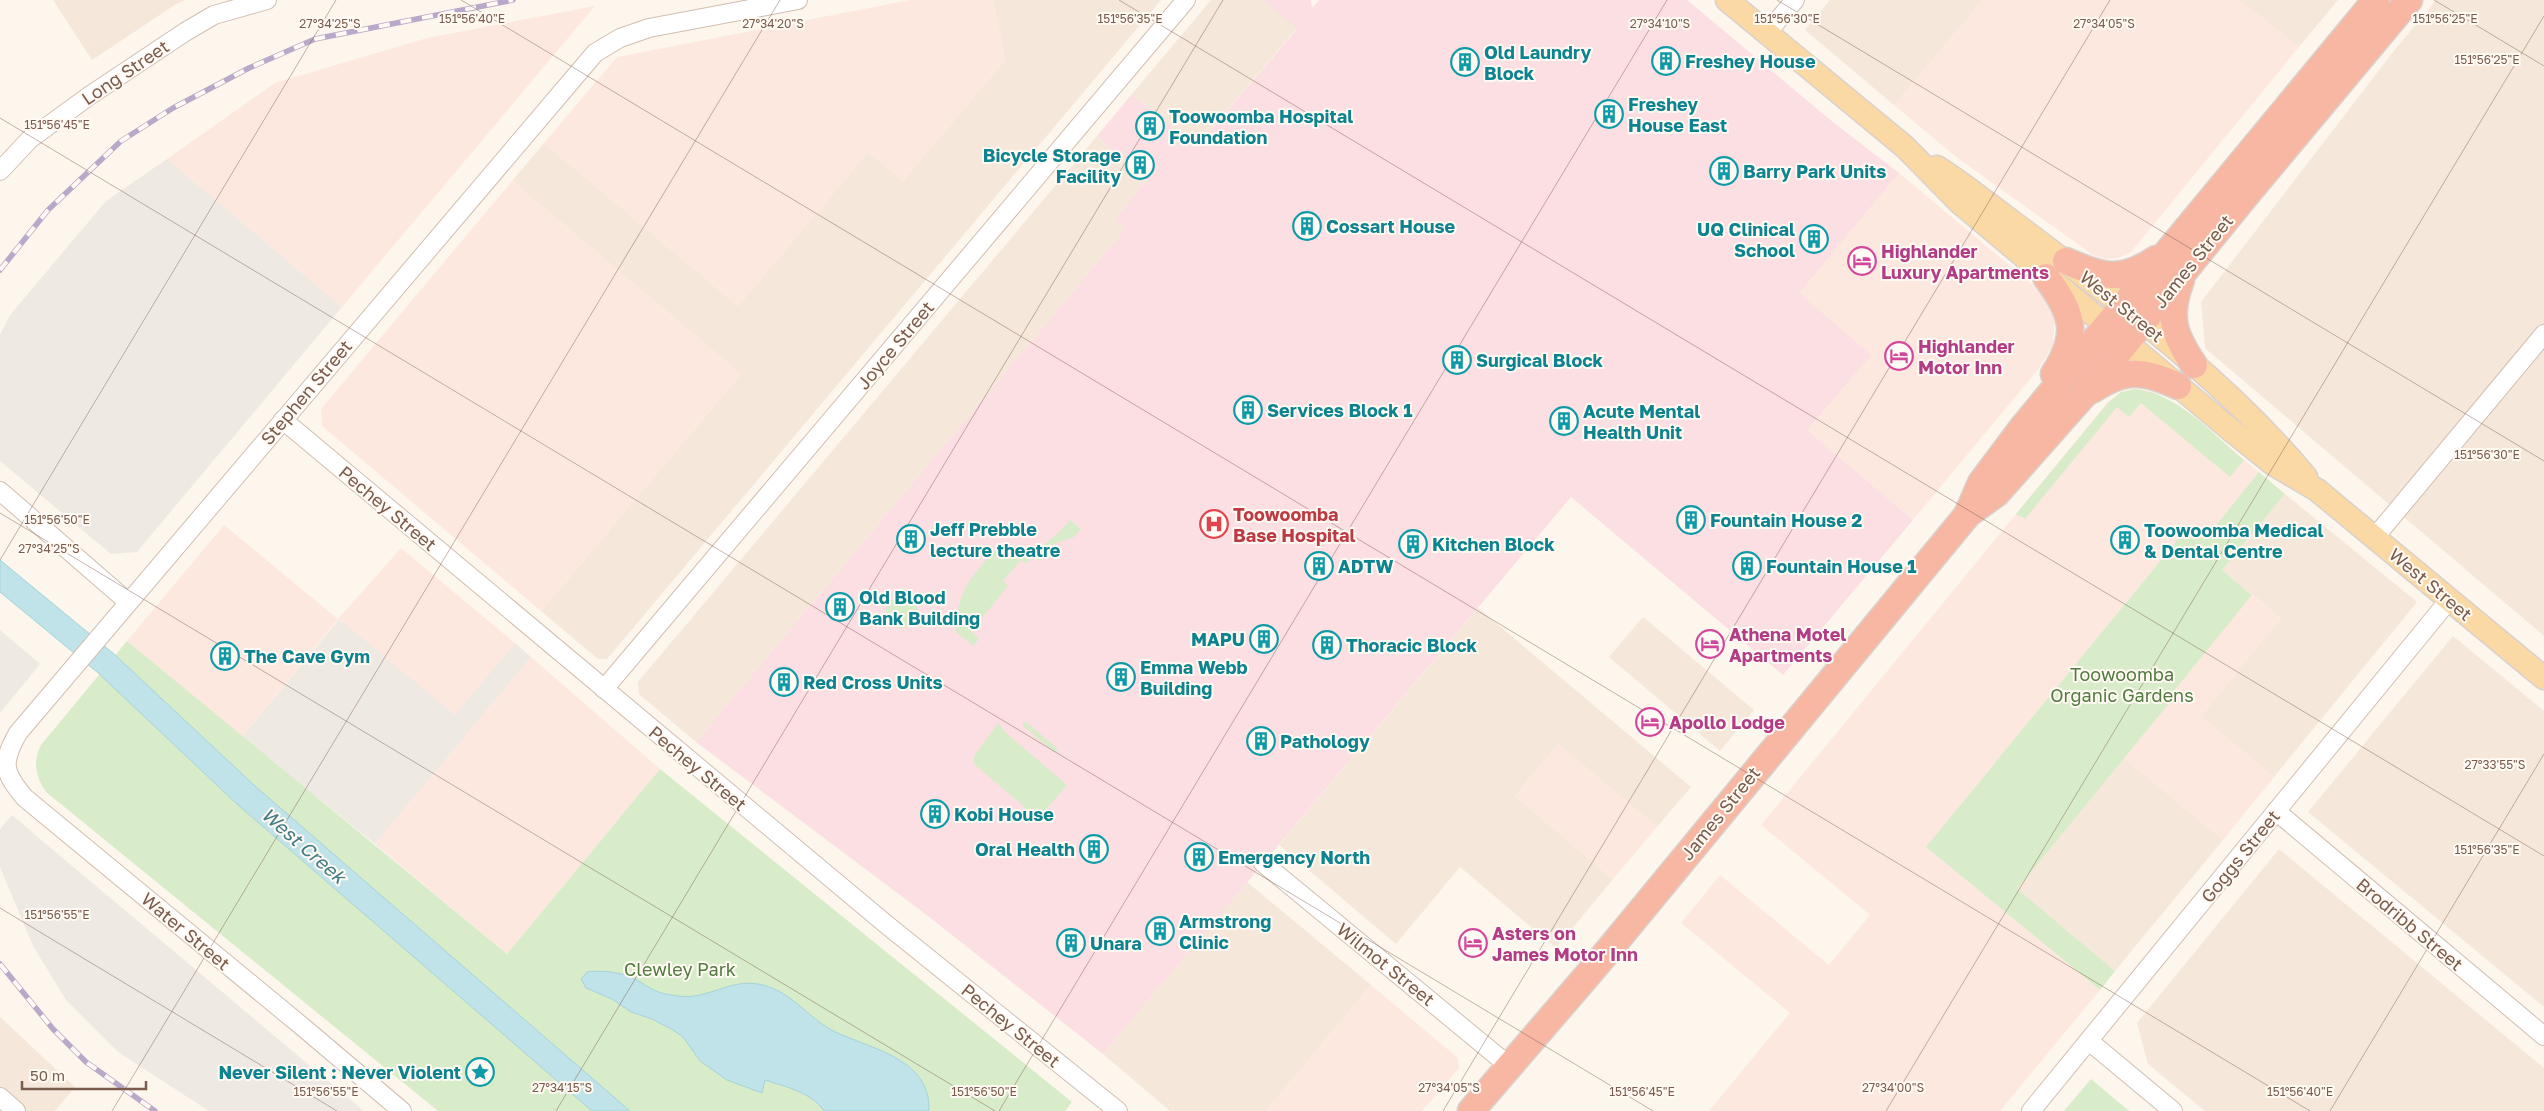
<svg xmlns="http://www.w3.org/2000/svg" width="2544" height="1111" viewBox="0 0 2544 1111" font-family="'Golos Text',sans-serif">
  <rect width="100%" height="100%" fill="#fdf6ec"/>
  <g fill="#f5e8da">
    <polygon points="53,0 186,0 176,4 92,60"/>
    <polygon points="993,0 1161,0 607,659 598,659 541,611 741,374 512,181 544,143 738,306 868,152 903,181 1005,60"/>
    <polygon points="1211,0 1264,0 1297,28 1196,147 1132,94"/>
    <polygon points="1830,0 1983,0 1894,105 1805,30"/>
    <polygon points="2239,0 2338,0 2299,47"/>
    <polygon points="2436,0 2544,0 2544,636 2205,348 2201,302 2393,52"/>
    <polygon points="1097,136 1147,180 1115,219 1126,228 696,742 639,694 638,682"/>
    <polygon points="2285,494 2417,602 2274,777 2201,716 2281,618 2222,570"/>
    <polygon points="1478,608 1691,787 1657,827 1558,744 1515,796 1613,879 1556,948 1460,867 1396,944 1279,845"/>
    <polygon points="1643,617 1754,710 1720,751 1609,657"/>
    <polygon points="2453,636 2544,711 2544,1007 2308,812"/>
    <polygon points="2124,758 2223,840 2115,971 2016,889"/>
    <polygon points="2279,849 2544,1068 2544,1111 2205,1111 2148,1064 2137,1023"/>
    <polygon points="1247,882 1371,985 1266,1111 1170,1111 1103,1054"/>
    <polygon points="0,1017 75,1087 55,1111 0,1111"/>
  </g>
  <g fill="#fde8e0">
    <polygon points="910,0 993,0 1005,60 903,181 868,152 738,306 544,143 617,57"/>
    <polygon points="1983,0 2239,0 2299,47 2131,252 2118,258 2105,259 2093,255 1955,156 1894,105"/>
    <polygon points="595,6 342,307 167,159 275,83 427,38"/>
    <polygon points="1899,173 2040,291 2051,305 2055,316 2053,345 2037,371 1913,520 1807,430 1798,293"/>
    <polygon points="512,181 741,374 541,611 322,426 321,409"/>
    <polygon points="2135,389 2153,392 2182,409 2259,472 2204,540 2188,527 1926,847 2100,990 2000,1111 1709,1111 1790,1013 1681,923 1720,875 1829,965 1870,915 1761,825 2107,403 2121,392"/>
    <polygon points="224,525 338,619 401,548 515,643 455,716 338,619 242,737 127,641"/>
    <polygon points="2252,595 2281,618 2201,716 2274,777 2223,840 2124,758 2176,695 2172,692"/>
    <polygon points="531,657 660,769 507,954 375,844"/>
    <polygon points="1558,744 1657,827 1613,879 1515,796"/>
    <polygon points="1371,985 1458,1058 1459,1068 1422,1111 1266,1111"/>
  </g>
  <g fill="#efe9e4">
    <polygon points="167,159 342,307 137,552 111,554 0,461 0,335 10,315 106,201"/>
    <polygon points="339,619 455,715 515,643 531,657 375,844 242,737"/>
    <polygon points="0,630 40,664 0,713"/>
    <polygon points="12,815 52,849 364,1111 209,1111 118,1052 66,1000 33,946 0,867 0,829"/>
  </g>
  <polygon fill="#fbdfe3" points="1264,0 1311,0 1312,8 1319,0 1687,0 1834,123 1899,173 1799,293 1871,355 1807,430 1913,520 1783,675 1571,497 1103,1054 928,916 696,742 1126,228 1115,219 1147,180 1097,136 1132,94 1196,147 1297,29"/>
  <g fill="#d8ecc9">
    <path d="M2135,389c42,4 78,45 109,71l-14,17 -89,-74 -12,14 -12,-10 -92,112 -9,-5 92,-111 13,-11z"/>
    <polygon points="2259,472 2285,494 2222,570 2252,595 2173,692 2176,695 2017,889 2115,971 2100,990 1926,847 2188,527 2204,540"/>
    <path d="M1070,520l11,9 -7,8 -20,7 -14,17 -7,-5 -7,8 -5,-4 -18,21 5,5 -37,45 8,8 -6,7 -17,-14c1,-45 18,-57 45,-89 25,22 52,-3 69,-23z"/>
    <circle cx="902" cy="612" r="16"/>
    <path d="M127,641l380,313 153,-185 412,333 -7,9h-627l-392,-319c-10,-15 -14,-30 -5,-47z"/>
    <polygon points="1023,722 1026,722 1058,749 1055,753 1023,726"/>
    <polygon points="998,723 1006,733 1067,785 1044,812 1039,813 1028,810 974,764 974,756"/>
    <polygon points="2091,1079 2129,1111 2064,1111"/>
  </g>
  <g fill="#bfe3e8" stroke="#a5d3da">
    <polygon points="0,560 114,654 255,786 630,1111 592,1111 238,805 97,672 0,592"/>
    <path d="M587,972c12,-2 30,0 41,4 14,5 22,15 38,18 11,2 22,4 33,1 21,-4 37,-15 59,-11 30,5 46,29 70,44 37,21 103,27 101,83h-105c-13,-19 -38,-24 -59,-31l-3,13 -35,-13 -27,-19 -17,-24 -10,-7 -21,-11 -21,-7 -19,-13 -26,-11 -5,-9z"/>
  </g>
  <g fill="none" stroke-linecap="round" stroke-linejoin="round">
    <defs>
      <g id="minor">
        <polyline points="1767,33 1795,0"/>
        <polyline points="0,171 30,139 89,96 185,32 214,15 267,0"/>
        <polyline points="283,420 887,925 1118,1111"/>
        <polyline points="0,491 128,602"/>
        <polyline points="2375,537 2544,334"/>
        <polyline points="604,689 1186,0"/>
        <polyline points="2276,811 2544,1036"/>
        <polyline points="1263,863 1508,1065"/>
        <polyline points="2089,1041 2173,1111"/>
        <polyline points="0,1097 16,1111"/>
        <path d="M402,1111l-98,-83 -279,-230c-22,-26 -24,-35 -7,-65l577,-680 25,-15 29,-10 149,-28"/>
        <polyline points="2031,1111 2449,600"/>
      </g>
      <g id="major">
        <polyline points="1727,0 1905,147 1960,203 2232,431 2273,464 2317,490 2544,678"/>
        <path d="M1937,167c27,17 51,37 77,56 102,77 209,154 292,254"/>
      </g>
      <g id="highway">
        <path d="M2066,261c38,16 54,22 90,-2"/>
        <path d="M2046,277c27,36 34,57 8,97"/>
        <path d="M2181,280c-14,36 -8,54 13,85"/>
        <path d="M2092,390c33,-22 51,-20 86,-4"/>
        <polyline points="1968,513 1981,483 2023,427 2376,0"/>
        <polyline points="1471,1111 1598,963 1968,514 1997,493 2082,397 2242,200 2409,0"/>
      </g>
    </defs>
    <use href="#minor" stroke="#d1beb0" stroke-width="20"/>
    <use href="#major" stroke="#dad1cd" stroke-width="25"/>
    <use href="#highway" stroke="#dad1cd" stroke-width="29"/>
    <use href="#minor" stroke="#fff" stroke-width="18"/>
    <use href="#major" stroke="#fbd9a5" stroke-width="22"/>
    <use href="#highway" stroke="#f7b7a3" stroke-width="26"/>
    <defs>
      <g id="rail">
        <polyline points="0,270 48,210 121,141 173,108 249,68 315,39 513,0"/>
        <polyline points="0,964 53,1029 86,1062 155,1111"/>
      </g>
    </defs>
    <use href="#rail" stroke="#b9a8c9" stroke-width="5.5"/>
    <use href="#rail" stroke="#fffaf3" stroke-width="4" stroke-dasharray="11" stroke-linecap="butt"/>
  </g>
  <path fill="none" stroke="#7a5c4d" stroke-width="1" stroke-opacity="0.45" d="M461,0l1849,1111M1119,0l1425,856M1777,0l767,461M2434,0l110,66M0,118l1653,993M0,513l995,598M0,560l336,-560M0,908l337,203M112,1111l668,-1111M556,1111l667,-1111M999,1111l668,-1111M1443,1111l667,-1111M1886,1111l658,-1095M2330,1111l214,-357"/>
  <defs>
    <symbol id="building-ring" viewBox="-11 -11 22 22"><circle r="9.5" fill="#fffaf3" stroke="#0f9aa8" stroke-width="1.5"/><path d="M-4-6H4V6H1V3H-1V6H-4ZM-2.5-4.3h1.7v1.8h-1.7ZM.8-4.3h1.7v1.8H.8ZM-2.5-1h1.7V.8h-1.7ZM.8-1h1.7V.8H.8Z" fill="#0f9aa8"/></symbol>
    <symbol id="hotel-ring" viewBox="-11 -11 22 22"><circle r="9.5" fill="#fffaf3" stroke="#d1479c" stroke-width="1.5"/><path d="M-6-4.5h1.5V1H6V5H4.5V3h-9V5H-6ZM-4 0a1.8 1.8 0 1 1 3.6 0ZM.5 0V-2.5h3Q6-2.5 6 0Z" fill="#d1479c"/></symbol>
    <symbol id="hospital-ring" viewBox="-11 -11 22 22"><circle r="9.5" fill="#fffaf3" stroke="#e0444e" stroke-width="1.5"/><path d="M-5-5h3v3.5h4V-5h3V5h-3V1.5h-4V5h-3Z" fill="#e0444e"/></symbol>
    <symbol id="sight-ring" viewBox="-11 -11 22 22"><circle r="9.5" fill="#fffaf3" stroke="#0f9aa8" stroke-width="1.5"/><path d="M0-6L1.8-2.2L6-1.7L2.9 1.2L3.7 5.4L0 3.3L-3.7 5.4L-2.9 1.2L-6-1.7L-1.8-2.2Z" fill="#0f9aa8"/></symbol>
  </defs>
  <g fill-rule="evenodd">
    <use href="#building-ring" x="1650" y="45" width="32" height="32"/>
    <use href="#building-ring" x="1449" y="46" width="32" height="32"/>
    <use href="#building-ring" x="1593" y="98" width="32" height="32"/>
    <use href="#building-ring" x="1134" y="110" width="32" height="32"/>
    <use href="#building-ring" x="1124" y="149" width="32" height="32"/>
    <use href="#building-ring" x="1708" y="155" width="32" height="32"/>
    <use href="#building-ring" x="1291" y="210" width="32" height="32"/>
    <use href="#building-ring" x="1798" y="223" width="32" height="32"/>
    <use href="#hotel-ring" x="1846" y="245" width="32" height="32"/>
    <use href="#hotel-ring" x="1883" y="340" width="32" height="32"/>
    <use href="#building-ring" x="1441" y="344" width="32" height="32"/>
    <use href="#building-ring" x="1232" y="394" width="32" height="32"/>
    <use href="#building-ring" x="1548" y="405" width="32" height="32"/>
    <use href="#building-ring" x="1675" y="504" width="32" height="32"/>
    <use href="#hospital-ring" x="1198" y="508" width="32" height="32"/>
    <use href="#building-ring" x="895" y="523" width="32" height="32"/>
    <use href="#building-ring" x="2109" y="524" width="32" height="32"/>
    <use href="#building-ring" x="1397" y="528" width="32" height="32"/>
    <use href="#building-ring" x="1303" y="550" width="32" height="32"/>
    <use href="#building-ring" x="1731" y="550" width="32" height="32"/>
    <use href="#building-ring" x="824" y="591" width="32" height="32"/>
    <use href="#building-ring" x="1248" y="623" width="32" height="32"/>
    <use href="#hotel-ring" x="1694" y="628" width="32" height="32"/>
    <use href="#building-ring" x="1311" y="629" width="32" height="32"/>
    <use href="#building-ring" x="209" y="640" width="32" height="32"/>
    <use href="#building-ring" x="1105" y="661" width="32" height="32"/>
    <use href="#building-ring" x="768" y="666" width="32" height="32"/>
    <use href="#hotel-ring" x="1634" y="706" width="32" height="32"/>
    <use href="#building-ring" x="1245" y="725" width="32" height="32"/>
    <use href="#building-ring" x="919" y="798" width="32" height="32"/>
    <use href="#building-ring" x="1078" y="833" width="32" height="32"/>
    <use href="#building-ring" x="1183" y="841" width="32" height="32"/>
    <use href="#building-ring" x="1144" y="915" width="32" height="32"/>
    <use href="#building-ring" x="1055" y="927" width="32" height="32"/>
    <use href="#hotel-ring" x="1457" y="927" width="32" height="32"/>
    <use href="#sight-ring" x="464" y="1056" width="32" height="32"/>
  </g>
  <g text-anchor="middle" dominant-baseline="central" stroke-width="4" stroke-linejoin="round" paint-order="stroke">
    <g font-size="18" font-weight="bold" fill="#0d838f" stroke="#fffaf3" text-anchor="start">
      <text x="1484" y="52">Old Laundry<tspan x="1484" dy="21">Block</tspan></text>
      <text x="1685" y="61">Freshey House</text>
      <text x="1628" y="104">Freshey<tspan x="1628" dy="21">House East</tspan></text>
      <text x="1169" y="116">Toowoomba Hospital<tspan x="1169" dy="21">Foundation</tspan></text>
      <text x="1121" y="155" text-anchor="end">Bicycle Storage<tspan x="1121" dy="21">Facility</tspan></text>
      <text x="1743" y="171">Barry Park Units</text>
      <text x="1326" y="226">Cossart House</text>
      <text x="1795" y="229" text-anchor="end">UQ Clinical<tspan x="1795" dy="21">School</tspan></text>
      <text x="1476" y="360">Surgical Block</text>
      <text x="1267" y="410">Services Block 1</text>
      <text x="1583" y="411">Acute Mental<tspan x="1583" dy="21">Health Unit</tspan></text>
      <text x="1710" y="520">Fountain House 2</text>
      <text x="930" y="529">Jeff Prebble<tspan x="930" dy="21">lecture theatre</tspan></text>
      <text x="2144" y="530">Toowoomba Medical<tspan x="2144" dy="21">&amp; Dental Centre</tspan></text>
      <text x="1432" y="544">Kitchen Block</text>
      <text x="1338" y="566">ADTW</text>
      <text x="1766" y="566">Fountain House 1</text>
      <text x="859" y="597">Old Blood<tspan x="859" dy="21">Bank Building</tspan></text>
      <text x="1245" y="639" text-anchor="end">MAPU</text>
      <text x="1346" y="645">Thoracic Block</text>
      <text x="244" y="656">The Cave Gym</text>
      <text x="1140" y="667">Emma Webb<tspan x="1140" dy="21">Building</tspan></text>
      <text x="803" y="682">Red Cross Units</text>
      <text x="1280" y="741">Pathology</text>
      <text x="954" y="814">Kobi House</text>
      <text x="1075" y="849" text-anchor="end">Oral Health</text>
      <text x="1218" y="857">Emergency North</text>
      <text x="1179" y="921">Armstrong<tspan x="1179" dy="21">Clinic</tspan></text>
      <text x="1090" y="943">Unara</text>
      <text x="461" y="1072" text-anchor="end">Never Silent : Never Violent</text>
    </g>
    <g font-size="18" fill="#7a5c4d" stroke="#fffaf3">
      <text transform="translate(125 72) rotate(-34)">Long Street</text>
      <text transform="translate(2193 261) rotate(-51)">James Street</text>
      <text transform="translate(2122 306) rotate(39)">West Street</text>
      <text transform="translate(895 345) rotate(-50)">Joyce Street</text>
      <text transform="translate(306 392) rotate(-50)">Stephen Street</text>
      <text transform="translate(388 508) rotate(40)">Pechey Street</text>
      <text transform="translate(2431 584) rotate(40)">West Street</text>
      <text transform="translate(698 768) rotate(40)">Pechey Street</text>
      <text transform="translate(1720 813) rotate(-51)">James Street</text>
      <text transform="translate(2240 856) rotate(-51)">Goggs Street</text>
      <text transform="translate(2410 924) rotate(40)">Brodribb Street</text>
      <text transform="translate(186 931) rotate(40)">Water Street</text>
      <text transform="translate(1386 964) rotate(39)">Wilmot Street</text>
      <text transform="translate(1011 1025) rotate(39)">Pechey Street</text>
    </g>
    <g font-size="18" font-weight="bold" fill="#b23c85" stroke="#fffaf3" text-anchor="start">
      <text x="1881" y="251">Highlander<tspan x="1881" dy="21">Luxury Apartments</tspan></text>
      <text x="1918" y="346">Highlander<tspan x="1918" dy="21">Motor Inn</tspan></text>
      <text x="1729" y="634">Athena Motel<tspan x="1729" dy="21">Apartments</tspan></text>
      <text x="1669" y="722">Apollo Lodge</text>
      <text x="1492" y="933">Asters on<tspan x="1492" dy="21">James Motor Inn</tspan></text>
    </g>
    <g font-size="18" font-weight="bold" fill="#be3a42" stroke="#fffaf3" text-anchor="start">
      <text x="1233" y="514">Toowoomba<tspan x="1233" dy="21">Base Hospital</tspan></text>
    </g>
    <g font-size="18" fill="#537a41" stroke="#fffaf3">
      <text x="2122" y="674">Toowoomba<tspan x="2122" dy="21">Organic Gardens</tspan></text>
      <text x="680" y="969">Clewley Park</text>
    </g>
    <g font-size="19" font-style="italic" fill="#437c86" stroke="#fffaf3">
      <text transform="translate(304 845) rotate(41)">West Creek</text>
    </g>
  </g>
  <g font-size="12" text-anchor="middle" fill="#7a5c4d" stroke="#fffaf3" stroke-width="4" stroke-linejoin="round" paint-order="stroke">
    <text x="2445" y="23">151°56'25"E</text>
    <text x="472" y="23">151°56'40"E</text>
    <text x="1130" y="23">151°56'35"E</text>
    <text x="1787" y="23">151°56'30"E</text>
    <text x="773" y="28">27°34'20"S</text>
    <text x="1660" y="28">27°34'10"S</text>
    <text x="330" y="28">27°34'25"S</text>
    <text x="2104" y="28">27°34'05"S</text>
    <text x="2487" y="64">151°56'25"E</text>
    <text x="57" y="129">151°56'45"E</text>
    <text x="2487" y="459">151°56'30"E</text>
    <text x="57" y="524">151°56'50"E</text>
    <text x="49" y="553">27°34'25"S</text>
    <text x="2495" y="769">27°33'55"S</text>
    <text x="2487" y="854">151°56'35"E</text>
    <text x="57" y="919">151°56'55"E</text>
    <text x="562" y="1092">27°34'15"S</text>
    <text x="1449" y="1092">27°34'05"S</text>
    <text x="1893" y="1092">27°34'00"S</text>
    <text x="326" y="1096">151°56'55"E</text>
    <text x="984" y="1096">151°56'50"E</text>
    <text x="1642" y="1096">151°56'45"E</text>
    <text x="2300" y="1096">151°56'40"E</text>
  </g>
  <path d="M22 1081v8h124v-8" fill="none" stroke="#7a5c4d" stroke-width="2.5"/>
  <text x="30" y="1081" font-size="15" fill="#7a5c4d" stroke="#fffaf3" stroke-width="4" paint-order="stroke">50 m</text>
</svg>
